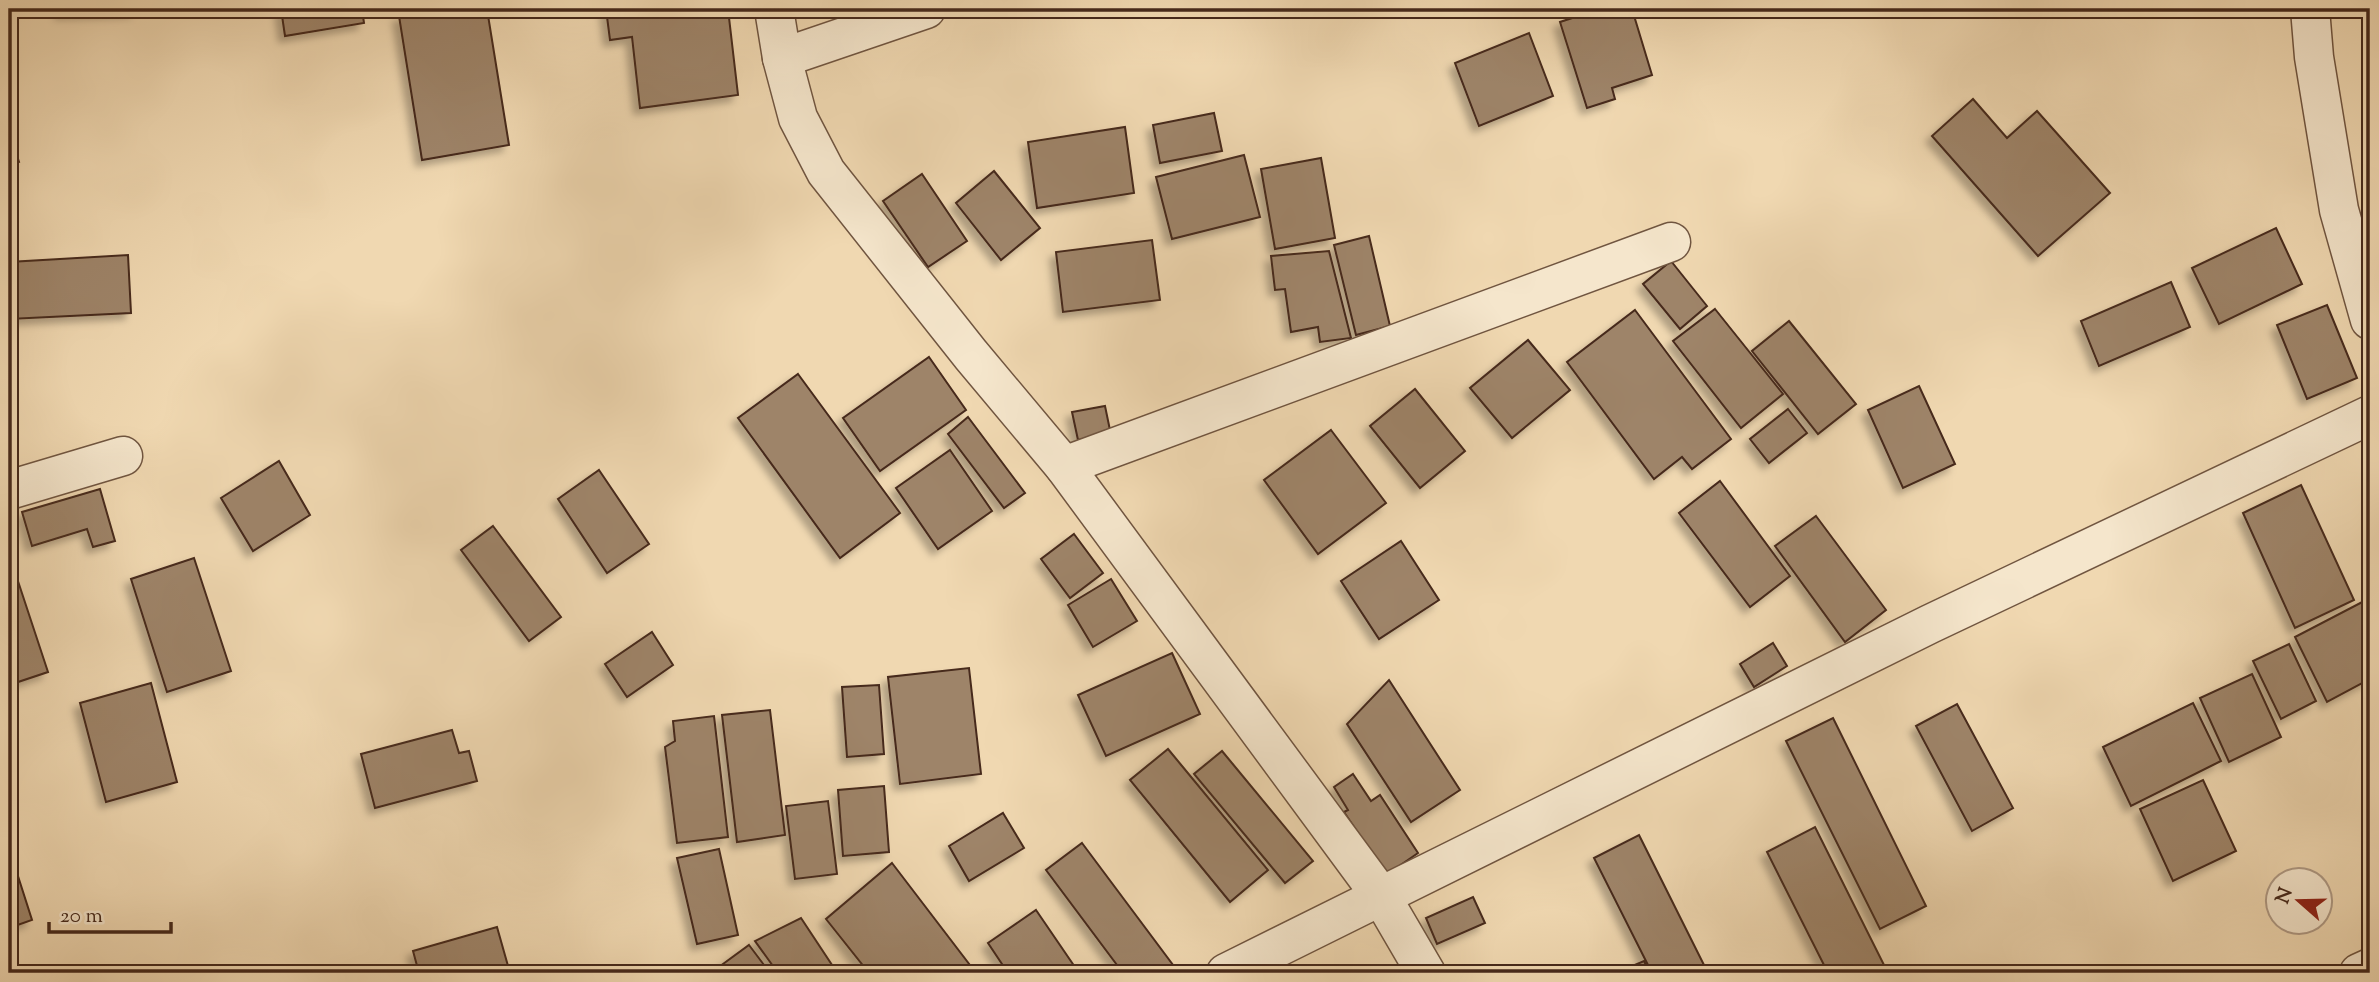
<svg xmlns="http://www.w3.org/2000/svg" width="2379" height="982" viewBox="0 0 2379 982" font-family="'Sorts Mill Goudy',serif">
  <defs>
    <filter id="shadow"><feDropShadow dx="-6" dy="6" stdDeviation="3.5" flood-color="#0004"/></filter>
  </defs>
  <rect width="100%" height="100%" fill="#f0d8b1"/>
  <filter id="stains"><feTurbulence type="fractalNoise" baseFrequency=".00286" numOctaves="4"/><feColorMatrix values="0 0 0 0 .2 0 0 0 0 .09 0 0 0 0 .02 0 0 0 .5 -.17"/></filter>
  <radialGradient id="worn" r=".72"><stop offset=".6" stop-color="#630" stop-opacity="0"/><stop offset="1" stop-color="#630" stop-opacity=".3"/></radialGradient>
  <g fill="#9e8469" stroke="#46291b" stroke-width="2" filter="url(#shadow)">
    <polygon points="61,9 136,9 136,11 61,13"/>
    <polygon points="281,9 362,9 364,23 285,36"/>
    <polygon points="441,9 487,9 509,145 422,160 399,16"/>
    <polygon points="606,9 728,9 738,95 640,108 632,37 610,40"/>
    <polygon points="1600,9 1632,9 1652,75 1612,88 1615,99 1587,108 1560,22"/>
    <polygon points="1529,33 1553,96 1479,126 1455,63"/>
    <polygon points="1973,99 2007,138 2037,111 2110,193 2038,256 1932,136"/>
    <polygon points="1214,113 1222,151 1160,163 1153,125"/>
    <polygon points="1125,127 1134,193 1037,208 1028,142"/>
    <polygon points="9,132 19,162 9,166"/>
    <polygon points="1244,155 1260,217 1172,239 1156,177"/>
    <polygon points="1321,158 1335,238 1275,249 1261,169"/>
    <polygon points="994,171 1040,228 1001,260 956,203"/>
    <polygon points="922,174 967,241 928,267 883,201"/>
    <polygon points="2276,228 2302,284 2219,324 2192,268"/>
    <polygon points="1369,236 1390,326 1356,335 1334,245"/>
    <polygon points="1152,240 1160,300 1063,312 1056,252"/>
    <polygon points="1329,251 1351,338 1320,342 1318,327 1291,332 1285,289 1275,290 1271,256"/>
    <polygon points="128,255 131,313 9,319 9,262"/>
    <polygon points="1671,261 1707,306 1680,329 1643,284"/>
    <polygon points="2171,282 2190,327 2099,366 2081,321"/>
    <polygon points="2327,305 2357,378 2307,399 2277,325"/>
    <polygon points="1715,309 1783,394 1741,428 1673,341"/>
    <polygon points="1635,310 1731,439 1692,469 1682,457 1654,479 1567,362"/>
    <polygon points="1789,321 1856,404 1818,434 1752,351"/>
    <polygon points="1528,340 1570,390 1512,438 1470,388"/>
    <polygon points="929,357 966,410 880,471 843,418"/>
    <polygon points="798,374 900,513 840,558 738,418"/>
    <polygon points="1919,386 1955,464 1903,488 1868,410"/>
    <polygon points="1415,389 1465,451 1420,488 1370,426"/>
    <polygon points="1105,406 1111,435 1078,440 1072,412"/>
    <polygon points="1788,409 1807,433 1769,463 1750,439"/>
    <polygon points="968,417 1025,493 1004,508 948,434"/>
    <polygon points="1331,430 1386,503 1318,554 1264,480"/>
    <polygon points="950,450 992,511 938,549 896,488"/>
    <polygon points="279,461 310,515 253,551 221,498"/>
    <polygon points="599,470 649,544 607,573 558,499"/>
    <polygon points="1720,481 1790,576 1750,607 1679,513"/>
    <polygon points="2301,485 2354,600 2295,628 2243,513"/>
    <polygon points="100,489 115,541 93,547 87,529 32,546 22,512"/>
    <polygon points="1816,516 1886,610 1845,642 1775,546"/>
    <polygon points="493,526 561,617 529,641 461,550"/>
    <polygon points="1074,534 1103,573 1070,598 1041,559"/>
    <polygon points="1401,541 1439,600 1379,639 1341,581"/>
    <polygon points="194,558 231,671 167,692 131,579"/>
    <polygon points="12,563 48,672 9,685 9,565"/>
    <polygon points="1111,579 1137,621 1093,647 1068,605"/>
    <polygon points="2370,598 2370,679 2327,702 2295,637"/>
    <polygon points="652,632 673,665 627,697 605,664"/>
    <polygon points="1773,643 1787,666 1754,687 1740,664"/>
    <polygon points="2289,644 2316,701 2281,719 2253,661"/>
    <polygon points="1172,653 1200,714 1106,756 1078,695"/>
    <polygon points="969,668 981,774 900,784 888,677"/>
    <polygon points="2252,674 2281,737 2229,762 2200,698"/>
    <polygon points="1389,680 1460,790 1411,822 1347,724"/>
    <polygon points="151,683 177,782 106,802 80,703"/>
    <polygon points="879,685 884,754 847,757 842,687"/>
    <polygon points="2193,703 2221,761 2131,806 2103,747"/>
    <polygon points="1957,704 2013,808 1972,831 1916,726"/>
    <polygon points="770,710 785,835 737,842 722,715"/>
    <polygon points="714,716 728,837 677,843 665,747 675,741 673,721"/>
    <polygon points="1833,718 1926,906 1880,929 1786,741"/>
    <polygon points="452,730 459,753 469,751 477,781 375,808 361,754"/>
    <polygon points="1168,749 1268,870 1230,902 1130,780"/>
    <polygon points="1222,751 1313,861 1285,883 1194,774"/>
    <polygon points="1353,774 1371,801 1380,795 1418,853 1386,875 1344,812 1348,810 1334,787"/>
    <polygon points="2203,780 2236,851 2173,881 2140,809"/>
    <polygon points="884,786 889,852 843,856 838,790"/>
    <polygon points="828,801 837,874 795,879 786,806"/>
    <polygon points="1003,813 1024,848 969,881 949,846"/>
    <polygon points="1815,827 1888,973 1828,973 1767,852"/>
    <polygon points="1639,835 1708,973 1652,973 1594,858"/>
    <polygon points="1082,843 1179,973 1123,973 1046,870"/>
    <polygon points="9,848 32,920 9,928"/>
    <polygon points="719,849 738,935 697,944 677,858"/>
    <polygon points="892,863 976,973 869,973 826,919"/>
    <polygon points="1473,897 1485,923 1437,944 1426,918"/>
    <polygon points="1036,910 1079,973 1008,973 988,943"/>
    <polygon points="801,918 836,971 833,973 778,973 755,941"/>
    <polygon points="497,927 510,973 419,973 413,951"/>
    <polygon points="749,945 770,973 713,973 712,972"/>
    <polygon points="1644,961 1650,973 1616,973"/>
  </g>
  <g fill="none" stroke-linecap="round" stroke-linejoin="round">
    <defs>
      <g id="minor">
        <polyline points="774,9 782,58 798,118 826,172 971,355 1064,466 1381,896 1426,973"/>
        <polyline points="2310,9 2314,57 2339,210 2370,320"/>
        <polyline points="782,58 926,9"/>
        <polyline points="1064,466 1671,242"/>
        <polyline points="9,490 123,456"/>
        <polyline points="1226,973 1930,624 2370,415"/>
        <polyline points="2359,973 2370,968"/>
      </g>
    </defs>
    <use href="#minor" stroke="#705540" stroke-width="41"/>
    <use href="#minor" stroke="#f5e6cc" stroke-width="38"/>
  </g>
  <rect width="2379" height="982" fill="none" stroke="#f0d8b1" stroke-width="35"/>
  <rect x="10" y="10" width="2358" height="961" fill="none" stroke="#46291b" stroke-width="3.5"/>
  <rect x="18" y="18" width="2344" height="947" fill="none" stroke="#46291b" stroke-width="2"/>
  <g transform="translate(2299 901) rotate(290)"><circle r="33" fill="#f5e6cc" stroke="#af9a85" stroke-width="2"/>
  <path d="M0-5L12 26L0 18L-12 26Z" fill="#8f2418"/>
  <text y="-10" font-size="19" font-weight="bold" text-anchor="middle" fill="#46291b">N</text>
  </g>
  <path d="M49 922v10h122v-10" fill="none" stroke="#46291b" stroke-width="3.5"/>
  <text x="60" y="922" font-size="21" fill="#46291b" stroke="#f5e6cc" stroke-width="5" paint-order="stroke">20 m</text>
  <rect width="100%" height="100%" filter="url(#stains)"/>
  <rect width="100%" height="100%" fill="url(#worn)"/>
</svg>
